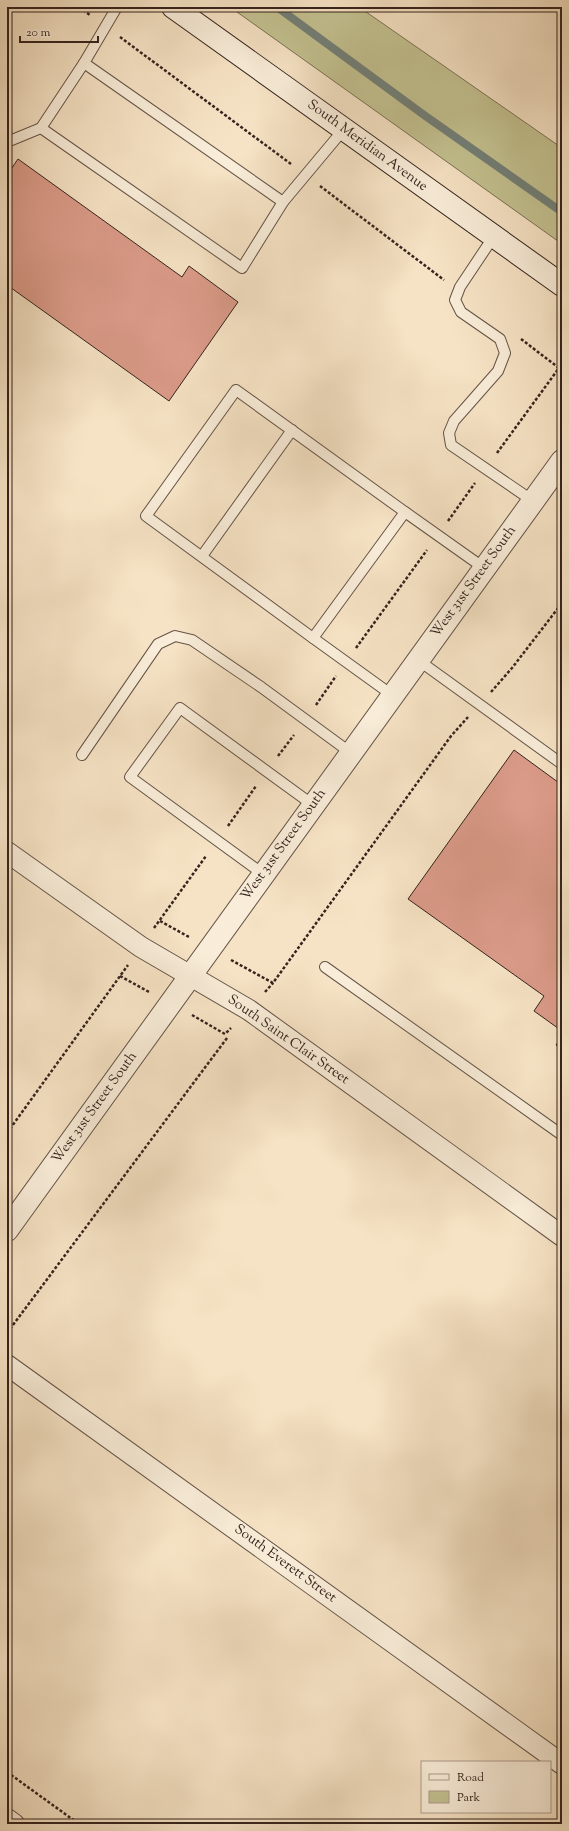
<svg xmlns="http://www.w3.org/2000/svg" width="569" height="1831" font-family="'Sorts Mill Goudy',serif">
  <style>
    .green { fill: #c3c190; stroke: #7c7256 }
    .lines { fill: none; stroke-linecap: round; stroke-linejoin: round }
    .stream { stroke: #738078; stroke-width: 8 }
    .building { fill: #db9b89; stroke: #35231d }
    .service-casing { stroke: #655347; stroke-width: 12 }
    .minor-casing { stroke: #655347; stroke-width: 22 }
    .tertiary-casing { stroke: #655347; stroke-width: 24 }
    .secondary-casing { stroke: #35231d; stroke-width: 24 }
    .path { stroke: #35231d; stroke-width: 2.5; stroke-dasharray: 3 2; stroke-linecap: butt }
    .service { stroke: #f9edd9; stroke-width: 10 }
    .minor { stroke: #f9edd9; stroke-width: 20 }
    .tertiary { stroke: #f9edd9; stroke-width: 22 }
    .secondary { stroke: #f9edd9; stroke-width: 22 }
    .labels { text-anchor: middle; dominant-baseline: central; stroke-width: 3.5; stroke-linejoin: round; paint-order: stroke }
    .street-label { font-size: 14px; fill: #35231d; stroke: #f9edd9 }
  </style>
  <rect width="100%" height="100%" fill="#f6e3c5"/>
  <filter id="stains"><feTurbulence type="fractalNoise" baseFrequency=".005" numOctaves="4"/><feColorMatrix values="0 0 0 0 .2 0 0 0 0 .09 0 0 0 0 .02 0 0 0 .5 -.17"/></filter>
  <radialGradient id="worn" r=".72"><stop offset=".6" stop-color="#630" stop-opacity="0"/><stop offset="1" stop-color="#630" stop-opacity=".3"/></radialGradient>
  <path class="green" d="M230 7H359L562 148V244Z"/>
  <g class="lines">
    <path class="stream" d="M277 7 424 115 562 212"/>
  </g>
  <g class="building">
    <path d="M18 159 182 277 189 266 238 302 169 401 7 285V175Z"/>
    <path d="M514 750 562 785V1031L534 1011 544 996 408 899Z"/>
    <path d="M562 1037V1050L556 1045Z"/>
  </g>
  <g class="lines">
    <g class="service-casing">
      <g id="service">
        <path d="M117 7 84 63 283 202 344 129"/>
        <path d="M41 128 242 268 283 202"/>
        <path d="M7 142 41 128 84 63"/>
        <path d="M494 236 460 287 455 300 461 312 500 339 505 353 498 371 454 421 449 433 451 445 533 501"/>
        <path d="M202 556 292 430"/>
        <path d="M313 638 146 516 236 390 405 512"/>
        <path d="M418 660 562 764"/>
        <path d="M392 695 313 638 405 512 484 568"/>
        <path d="M82 755 158 644 175 636 192 640 261 687 351 753"/>
        <path d="M263 874 130 777 180 708 313 805"/>
        <path d="M325 967 562 1135"/>
      </g>
    </g>
    <g class="minor-casing">
      <g id="minor">
        <path d="M7 852 141 947 249 1010 562 1236"/>
        <path d="M7 1365 562 1764"/>
        <path d="M7 1819 14 1824"/>
      </g>
    </g>
    <g class="tertiary-casing">
      <path id="tertiary" d="M7 1230 562 461"/>
    </g>
    <g class="secondary-casing">
      <path id="secondary" d="M173 7 562 285"/>
    </g>
    <g class="path">
      <path d="M79 7 90 15"/>
      <path d="M120 37 291 164"/>
      <path d="M320 186 444 280"/>
      <path d="M497 453 559 368 521 339"/>
      <path d="M448 521 475 483"/>
      <path d="M356 648 427 550"/>
      <path d="M491 692 512 668 562 603"/>
      <path d="M316 705 336 676"/>
      <path d="M278 756 294 735"/>
      <path d="M228 826 256 786"/>
      <path d="M160 921 189 937"/>
      <path d="M154 928 206 856"/>
      <path d="M231 960 273 983 451 736 468 717"/>
      <path d="M120 976 149 992"/>
      <path d="M265 992 273 983"/>
      <path d="M192 1015 225 1034 231 1028"/>
      <path d="M7 1133 128 965"/>
      <path d="M7 1333 227 1038"/>
      <path d="M7 1772 79 1824"/>
    </g>
    <use href="#service" class="service"/>
    <use href="#minor" class="minor"/>
    <use href="#tertiary" class="tertiary"/>
    <use href="#secondary" class="secondary"/>
  </g>
  <g class="labels">
    <g class="street-label">
      <text transform="translate(367 146) rotate(36)">South Meridian Avenue</text>
      <text transform="translate(474 582) rotate(-54)">West 31st Street South</text>
      <text transform="translate(284 845) rotate(-54)">West 31st Street South</text>
      <text transform="translate(288 1040) rotate(35)">South Saint Clair Street</text>
      <text transform="translate(95 1108) rotate(-54)">West 31st Street South</text>
      <text transform="translate(285 1564) rotate(36)">South Everett Street</text>
    </g>
  </g>
  <rect width="569" height="1831" fill="none" stroke="#f6e3c5" stroke-width="24"/>
  <rect x="8" y="8" width="553" height="1815" fill="none" stroke="#35231d" stroke-width="2"/>
  <rect x="12" y="12" width="545" height="1807" fill="none" stroke="#35231d"/>
  <rect x="421" y="1761" width="130" height="52" fill="#f9edd9" stroke="#ab9c8e"/>
  <rect x="429" y="1774" width="20" height="6" fill="#f9edd9" stroke="#ab9c8e"/>
  <text x="457" y="1781" font-size="12" fill="#35231d">Road</text>
  <rect x="429" y="1791" width="20" height="12" fill="#c3c190" stroke="#ab9c8e"/>
  <text x="457" y="1801" font-size="12" fill="#35231d">Park</text>
  <path d="M20 36v6h78v-6" fill="none" stroke="#35231d" stroke-width="2"/>
  <text x="26" y="36" font-size="12" fill="#35231d" stroke="#f9edd9" stroke-width="3" paint-order="stroke">20 m</text>
  <rect width="100%" height="100%" filter="url(#stains)"/>
  <rect width="100%" height="100%" fill="url(#worn)"/>
</svg>
